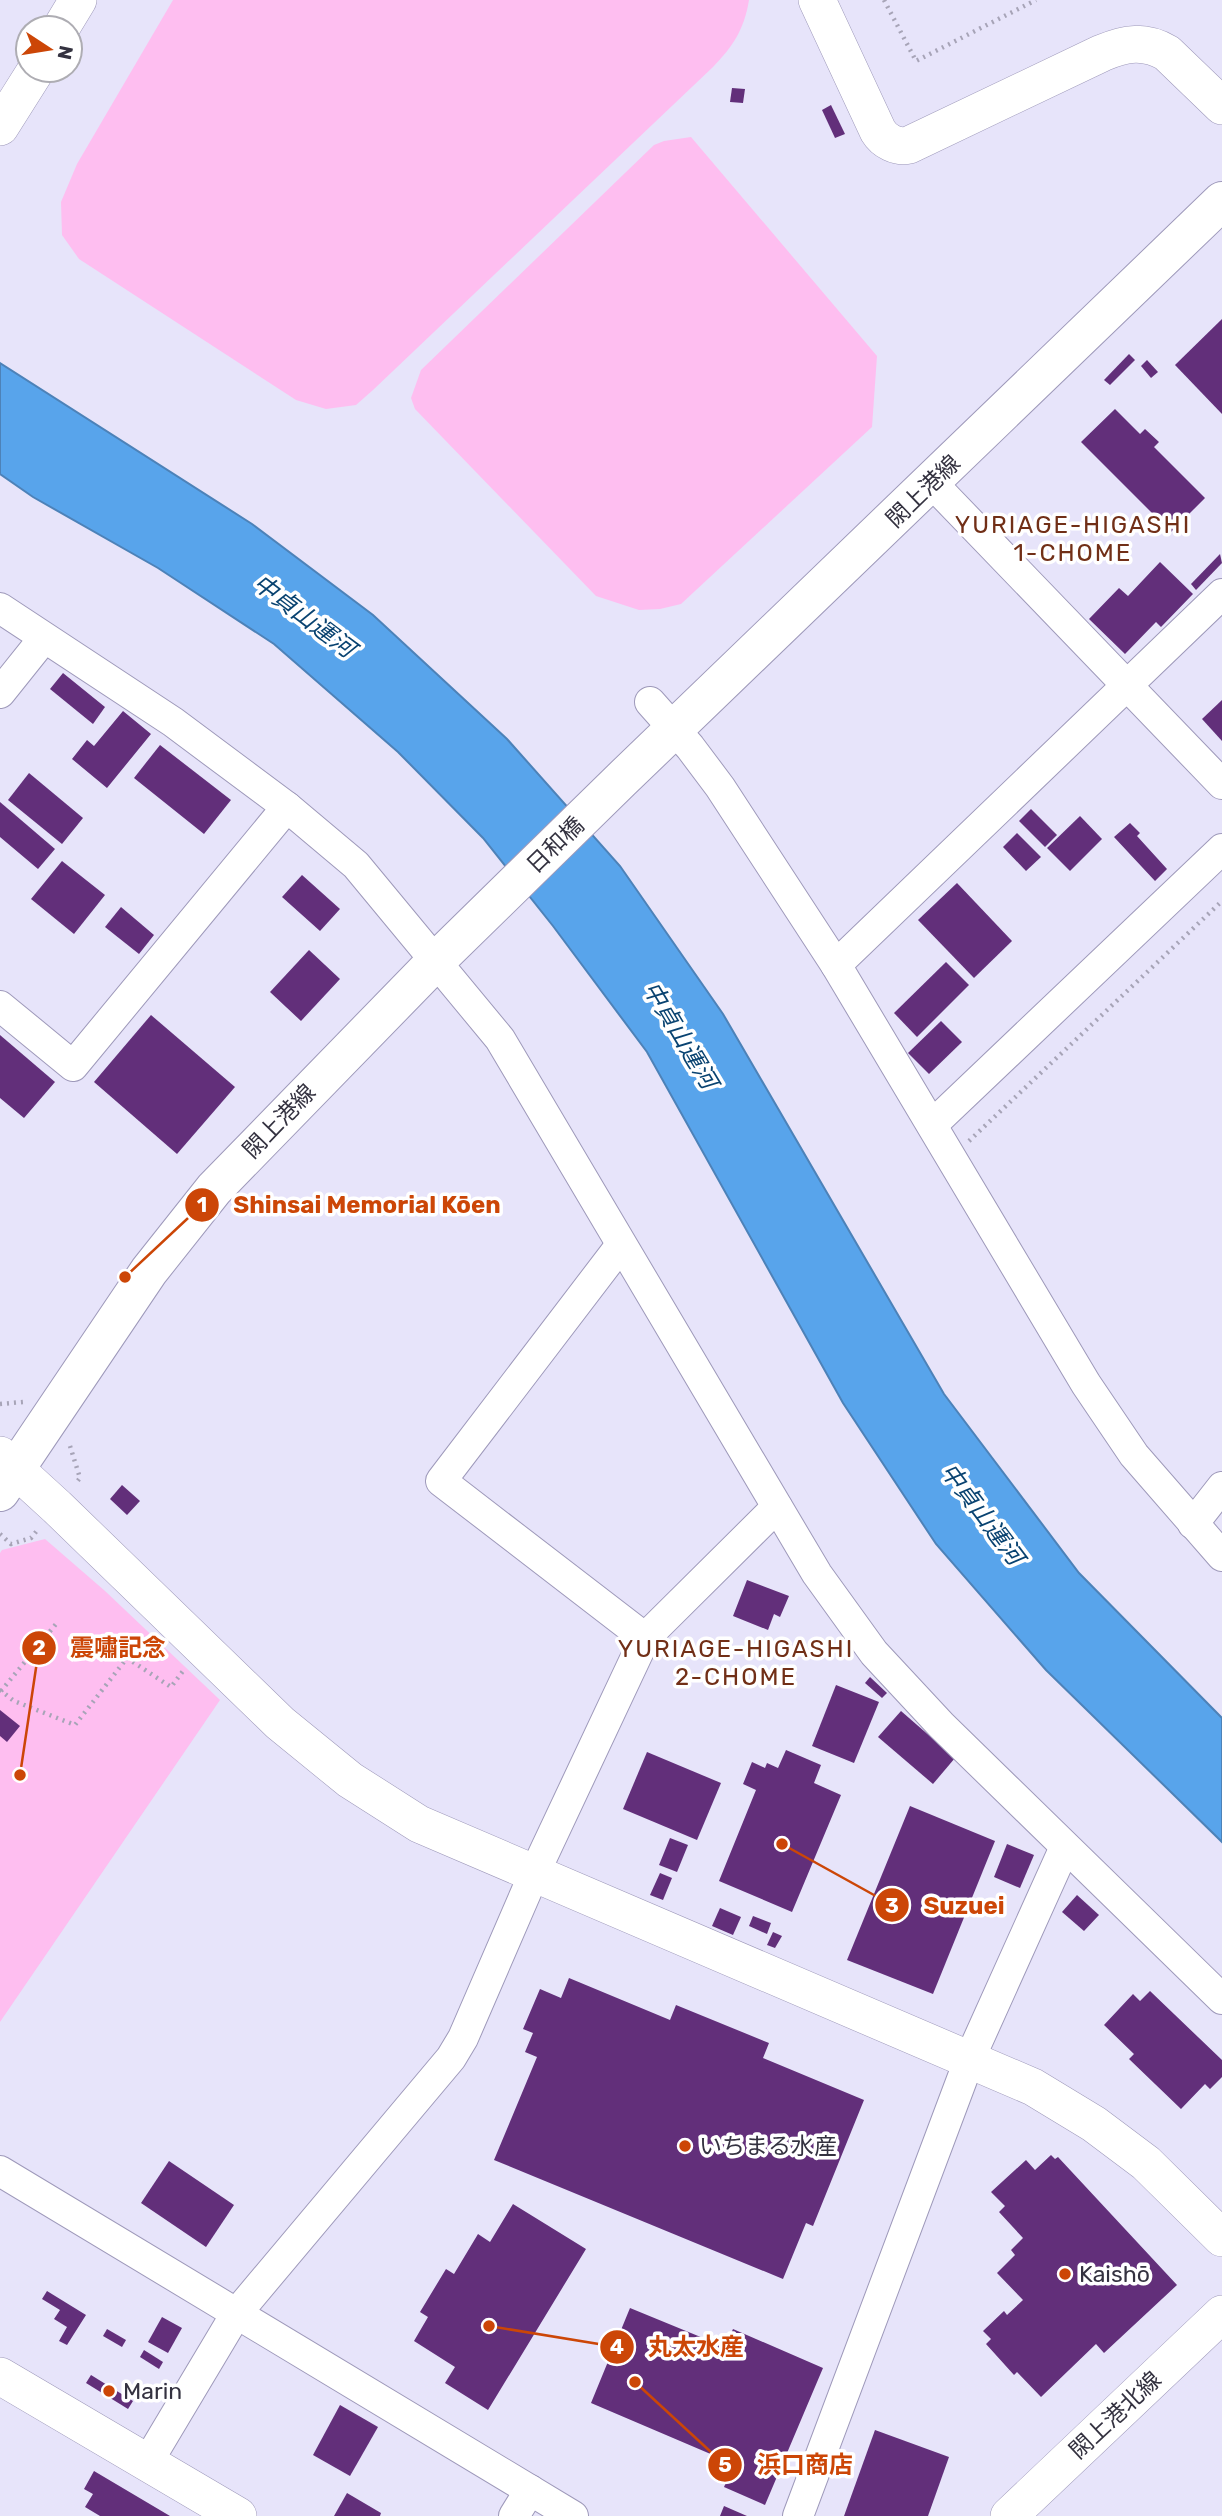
<svg xmlns="http://www.w3.org/2000/svg" width="1222" height="2516" font-family="Rubik,'Noto Sans JP',sans-serif">
  <style>
    .green { fill: #febef0 }
    .water { fill: #58a4eb; stroke: #4d82b8; stroke-width: 2 }
    .building { fill: #622f7a }
    .lines { fill: none; stroke-linecap: round; stroke-linejoin: round }
    .minor-casing { stroke: #9e99ba; stroke-width: 32 }
    .tertiary-casing { stroke: #9e99ba; stroke-width: 38 }
    .secondary-casing { stroke: #9e99ba; stroke-width: 40 }
    .path { stroke: #a7a4b7; stroke-width: 4.5; stroke-dasharray: 2 5; stroke-linecap: butt }
    .minor { stroke: #fff; stroke-width: 30 }
    .tertiary { stroke: #fff; stroke-width: 37 }
    .secondary { stroke: #fff; stroke-width: 38 }
    .poi-dot { fill: #cc4607; stroke: #fff; stroke-width: 2.5 }
    .labels { text-anchor: middle; dominant-baseline: central; stroke-width: 7; stroke-linejoin: round; paint-order: stroke }
    .street-label { font-size: 23px; fill: #343240; stroke: #fff }
    .poi-label { font-size: 23px; fill: #343240; stroke: #fff; text-anchor: start }
    .neighbourhood-label { font-size: 24px; letter-spacing: 2px; fill: #712f17; stroke: #fff }
    .water-label { font-size: 24px; font-style: italic; fill: #094371; stroke: #fff }
    .leader { fill: none; stroke: #cc4607; stroke-width: 2.5 }
    .callout-dot { fill: #cc4607; stroke: #fff; stroke-width: 2.5 }
    .mark-label { font-size: 21px; text-anchor: middle; font-weight: bold; fill: #fff }
    .callout-label { font-size: 24px; text-anchor: middle; font-weight: bold; fill: #cc4607; stroke: #fff; stroke-width: 7; stroke-linejoin: round; paint-order: stroke }
  </style>
  <rect width="100%" height="100%" fill="#e7e4fa"/>
  <g class="green">
    <path d="M173 0H749C744 30 733 46 713 67L373 390 356 405 326 409 296 400 79 259 62 235 61 202 77 164Z"/>
    <path d="M691 137 877 356 872 427 681 604 660 609 639 610 596 596 415 409 411 398 421 370 654 145 664 141Z"/>
    <path d="M45 1539 105 1591 220 1700 0 2022V1553L2 1550Z"/>
  </g>
  <path class="water" d="M0 363 252 524 373 615 507 739 620 866 723 1014 944 1394 1079 1573 1222 1718V1842L1046 1670 936 1544 843 1403 647 1052 553 926 483 838 398 752 274 644 158 568 33 497 0 474Z"/>
  <g class="building">
    <path d="M732 88 745 89 743 103 730 102Z"/>
    <path d="M831 105 845 134 835 138 822 110Z"/>
    <path d="M1222 319V414L1175 365Z"/>
    <path d="M1129 354 1135 360 1110 385 1104 380Z"/>
    <path d="M1147 360 1158 372 1151 378 1141 366Z"/>
    <path d="M1115 409 1140 434 1145 429 1159 442 1154 447 1205 498 1171 532 1081 442Z"/>
    <path d="M1220 554 1222 563 1196 590 1191 584Z"/>
    <path d="M1160 562 1193 594 1161 627 1156 622 1125 654 1089 619 1119 588 1128 596Z"/>
    <path d="M63 673 105 707 93 724 50 689Z"/>
    <path d="M1222 700V741L1202 719Z"/>
    <path d="M123 711 151 734 107 788 72 759 87 740 94 746Z"/>
    <path d="M160 745 231 800 204 834 134 778Z"/>
    <path d="M29 773 83 818 62 844 8 800Z"/>
    <path d="M0 802 55 849 38 869 0 837Z"/>
    <path d="M1031 809 1057 835 1045 847 1019 821Z"/>
    <path d="M1080 816 1102 839 1070 871 1047 848Z"/>
    <path d="M1130 823 1140 833 1137 836 1167 869 1155 881 1114 837Z"/>
    <path d="M1017 833 1041 857 1026 871 1003 847Z"/>
    <path d="M62 861 105 895 74 934 31 899Z"/>
    <path d="M302 875 340 909 320 931 282 897Z"/>
    <path d="M957 883 1012 941 974 978 918 920Z"/>
    <path d="M121 907 154 935 139 954 105 927Z"/>
    <path d="M309 950 340 979 301 1021 270 992Z"/>
    <path d="M946 962 969 985 917 1037 894 1013Z"/>
    <path d="M151 1015 235 1087 177 1154 94 1082Z"/>
    <path d="M941 1021 962 1042 929 1074 908 1053Z"/>
    <path d="M0 1035 55 1082 24 1118 0 1098Z"/>
    <path d="M122 1485 140 1501 127 1515 110 1499Z"/>
    <path d="M747 1580 789 1596 780 1617 774 1614 768 1630 733 1616Z"/>
    <path d="M870 1677 887 1693 882 1698 865 1683Z"/>
    <path d="M836 1685 879 1702 854 1763 812 1746Z"/>
    <path d="M0 1710 20 1726 7 1742 0 1736Z"/>
    <path d="M901 1711 955 1758 933 1784 878 1737Z"/>
    <path d="M786 1750 821 1765 814 1783 841 1795 792 1912 719 1881 756 1790 743 1784 752 1762 765 1768 767 1763 778 1768Z"/>
    <path d="M647 1752 721 1783 697 1840 623 1809Z"/>
    <path d="M910 1806 995 1841 933 1994 847 1960Z"/>
    <path d="M670 1838 688 1845 677 1872 659 1865Z"/>
    <path d="M1007 1844 1034 1855 1020 1888 994 1877Z"/>
    <path d="M660 1873 672 1878 663 1900 650 1895Z"/>
    <path d="M1077 1895 1099 1915 1084 1931 1062 1912Z"/>
    <path d="M720 1908 741 1917 733 1935 712 1926Z"/>
    <path d="M753 1916 771 1923 767 1934 749 1926Z"/>
    <path d="M773 1932 782 1936 775 1948 767 1945Z"/>
    <path d="M569 1978 670 2020 676 2005 769 2043 763 2058 864 2100 813 2226 806 2223 783 2279 494 2160 537 2057 525 2052 533 2033 523 2029 540 1989 561 1998Z"/>
    <path d="M1150 1991 1222 2060V2077L1210 2089 1205 2084 1181 2109 1129 2059 1134 2054 1104 2025 1133 1994 1140 2001Z"/>
    <path d="M1051 2155 1055 2159 1058 2157 1177 2285 1104 2353 1096 2344 1041 2397 1017 2372 1014 2375 986 2344 991 2339 983 2331 1004 2311 1007 2315 1023 2300 997 2273 1015 2255 1011 2250 1023 2238 999 2212 1005 2206 991 2192 1026 2160 1035 2170Z"/>
    <path d="M169 2161 234 2205 206 2247 141 2203Z"/>
    <path d="M513 2204 586 2249 488 2410 445 2383 455 2367 414 2341 428 2317 420 2312 446 2269 454 2274 478 2234 490 2242Z"/>
    <path d="M47 2291 86 2315 67 2345 59 2341 67 2327 54 2319 60 2310 42 2299Z"/>
    <path d="M630 2308 725 2347 733 2329 823 2368 765 2505 724 2487 734 2464 591 2403Z"/>
    <path d="M162 2317 182 2328 168 2353 148 2342Z"/>
    <path d="M107 2329 126 2340 122 2347 103 2336Z"/>
    <path d="M144 2350 163 2362 159 2369 140 2357Z"/>
    <path d="M91 2375 133 2401 128 2409 86 2383Z"/>
    <path d="M340 2405 378 2427 350 2476 313 2455Z"/>
    <path d="M875 2430 949 2457 928 2516H844Z"/>
    <path d="M94 2471 170 2516H100L85 2507 93 2494 84 2489Z"/>
    <path d="M347 2493 381 2513 380 2516H334Z"/>
    <path d="M724 2506 747 2516H720Z"/>
  </g>
  <g class="lines">
    <g class="minor-casing">
      <g id="minor">
        <path d="M932 483 1222 784"/>
        <path d="M0 608 173 722 287 807 356 865 500 1039 817 1574 874 1653 941 1725 1222 1999"/>
        <path d="M0 693 44 638"/>
        <path d="M650 702 690 747 720 787 836 965 1086 1384 1134 1455 1222 1556"/>
        <path d="M836 965 1222 594"/>
        <path d="M0 1006 73 1066 287 807"/>
        <path d="M932 1125 1222 849"/>
        <path d="M621 1245 441 1481 645 1638"/>
        <path d="M1193 1524 1222 1487"/>
        <path d="M0 2171 573 2516"/>
        <path d="M147 2463 236 2314 451 2058 463 2038 534 1874 645 1638 777 1507"/>
        <path d="M514 2516 530 2490"/>
        <path d="M798 2516 970 2058 1065 1847"/>
      </g>
    </g>
    <g class="tertiary-casing">
      <g id="tertiary">
        <path d="M817 0 878 131C884 141 897 148 909 145L1102 53C1126 43 1144 40 1167 53L1222 106"/>
        <path d="M61 28 78 0"/>
        <path d="M0 127 36 70"/>
        <path d="M0 1455 57 1507 280 1723 350 1780 419 1824 1033 2087 1094 2124 1146 2163 1222 2238"/>
        <path d="M0 2376 238 2516"/>
        <path d="M1009 2516 1222 2314"/>
      </g>
    </g>
    <g class="secondary-casing">
      <path id="secondary" d="M0 1492 149 1271 214 1189 436 961 621 780 1222 201"/>
    </g>
    <g class="path">
      <path d="M884 0 916 61 1036 0"/>
      <path d="M969 1141 1222 901"/>
      <path d="M0 1404 23 1402"/>
      <path d="M70 1446 80 1478 76 1483"/>
      <path d="M0 1534 11 1544 31 1538 39 1528"/>
      <path d="M0 1690 14 1701 75 1725 127 1658 171 1687 183 1671"/>
      <path d="M1 1691 56 1624"/>
    </g>
    <use href="#minor" class="minor"/>
    <use href="#tertiary" class="tertiary"/>
    <use href="#secondary" class="secondary"/>
  </g>
  <g class="poi-dot">
    <circle cx="685" cy="2146" r="7"/>
    <circle cx="1065" cy="2274" r="7"/>
    <circle cx="109" cy="2391" r="7"/>
  </g>
  <g class="labels">
    <g class="street-label">
      <text transform="translate(923 491) rotate(-44)">閖上港線</text>
      <text transform="translate(555 845) rotate(-44)">日和橋</text>
      <text transform="translate(279 1121) rotate(-46)">閖上港線</text>
      <text transform="translate(1115 2415) rotate(-43)">閖上港北線</text>
    </g>
    <g class="poi-label">
      <text x="699" y="2146">いちまる水産</text>
      <text x="1079" y="2274">Kaishō</text>
      <text x="123" y="2391">Marin</text>
    </g>
    <g class="neighbourhood-label">
      <text x="1073" y="525">YURIAGE-HIGASHI<tspan x="1073" dy="28">1-CHOME</tspan></text>
      <text x="736" y="1649">YURIAGE-HIGASHI<tspan x="736" dy="28">2-CHOME</tspan></text>
    </g>
    <g class="water-label">
      <text transform="translate(304 616) rotate(37)">中貞山運河</text>
      <text transform="translate(680 1035) rotate(59)">中貞山運河</text>
      <text transform="translate(982 1514) rotate(53)">中貞山運河</text>
    </g>
  </g>
  <path class="leader" d="M125 1277L202 1205M20 1775L39 1648M782 1844L892 1905M489 2326L617 2347M635 2382L725 2465"/>
  <g class="callout-dot">
    <circle cx="125" cy="1277" r="7"/>
    <circle cx="20" cy="1775" r="7"/>
    <circle cx="782" cy="1844" r="7"/>
    <circle cx="489" cy="2326" r="7"/>
    <circle cx="635" cy="2382" r="7"/>
    <circle cx="202" cy="1205" r="18"/>
    <circle cx="39" cy="1648" r="18"/>
    <circle cx="892" cy="1905" r="18"/>
    <circle cx="617" cy="2347" r="18"/>
    <circle cx="725" cy="2465" r="18"/>
  </g>
  <g class="mark-label">
    <text x="202" y="1212">1</text>
    <text x="39" y="1655">2</text>
    <text x="892" y="1913">3</text>
    <text x="617" y="2354">4</text>
    <text x="725" y="2472">5</text>
  </g>
  <g class="callout-label">
    <text x="367" y="1213">Shinsai Memorial Kōen</text>
    <text x="118" y="1656">震嘯記念</text>
    <text x="964" y="1914">Suzuei</text>
    <text x="696" y="2355">丸太水産</text>
    <text x="805" y="2473">浜口商店</text>
  </g>
  <g transform="translate(49 49) rotate(102)"><circle r="33" fill="#ffffff" stroke="#aeadb3" stroke-width="2"/>
  <path d="M0-5L12 26L0 18L-12 26Z" fill="#cc4607"/>
  <text y="-10" font-size="19" font-weight="bold" text-anchor="middle" fill="#343240">N</text>
  </g>
</svg>
